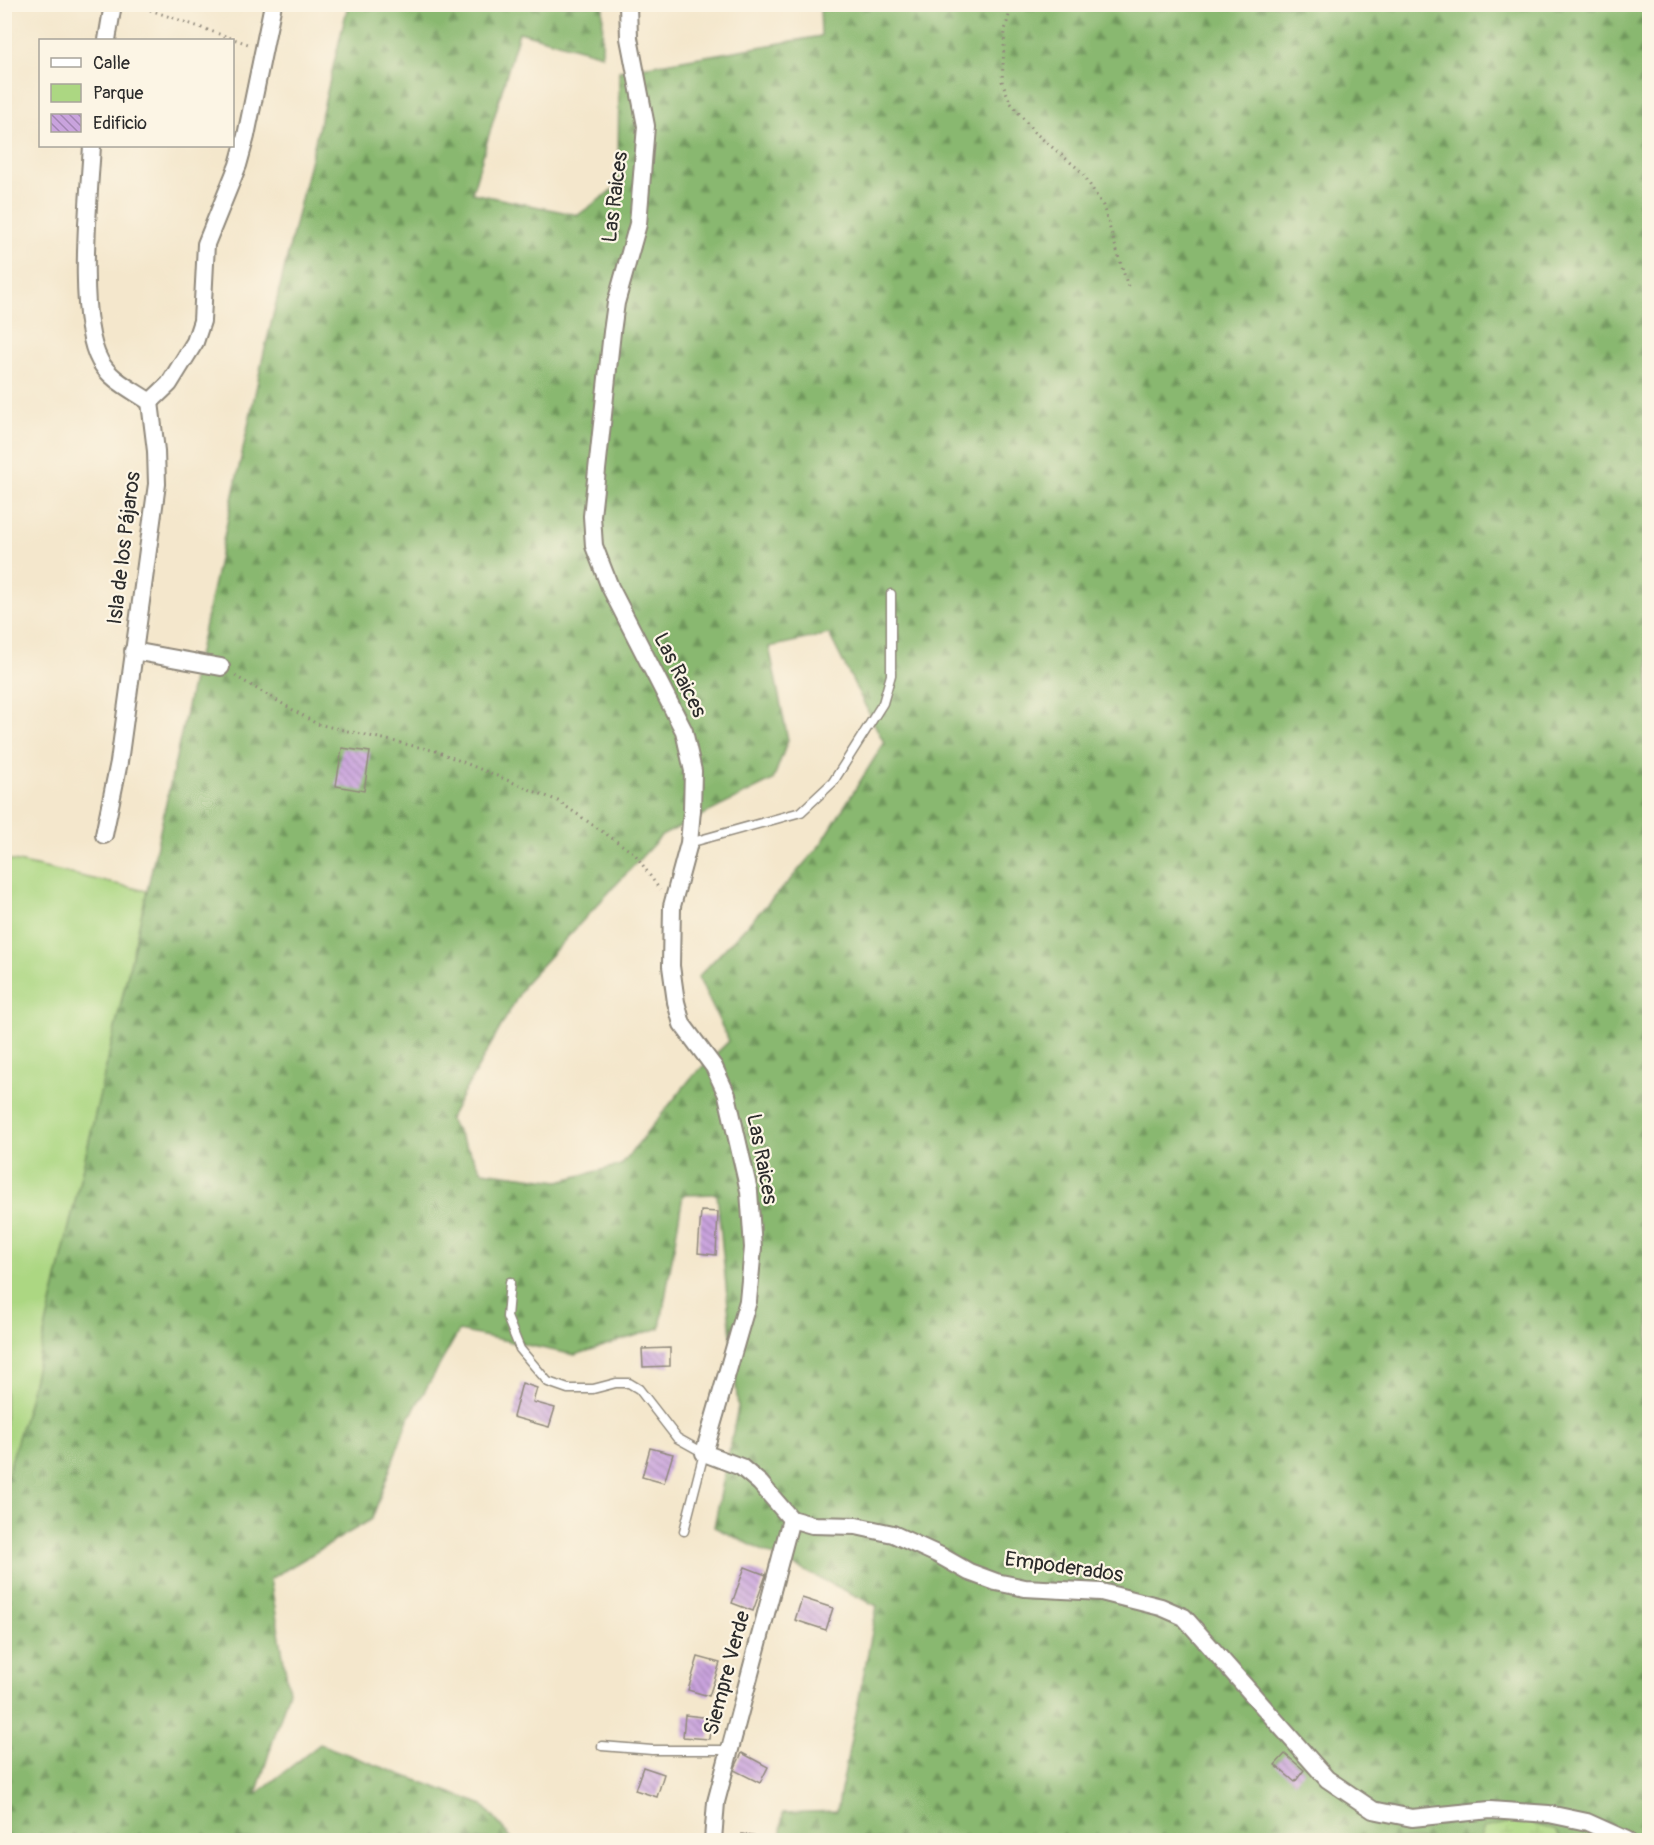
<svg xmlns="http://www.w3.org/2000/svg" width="1654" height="1845" font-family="Pangolin,sans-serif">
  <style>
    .green { fill: #acd782; stroke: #6c8156; stroke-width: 1.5 }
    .forest { fill: url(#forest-firs); stroke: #5a724e; stroke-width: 1.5; fill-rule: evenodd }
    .wetland { fill: url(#wetland-marsh); stroke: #6c8156; stroke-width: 1.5 }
    .building { fill: url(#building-back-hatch) }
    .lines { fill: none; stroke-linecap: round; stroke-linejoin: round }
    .service-casing { stroke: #90897c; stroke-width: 11 }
    .minor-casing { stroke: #90897c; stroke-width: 20 }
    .path { stroke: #90897c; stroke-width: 3; stroke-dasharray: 1.5 4.5; stroke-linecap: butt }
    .service { stroke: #fff; stroke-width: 8 }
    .minor { stroke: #fff; stroke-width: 16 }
    .labels { text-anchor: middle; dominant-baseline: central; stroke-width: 4.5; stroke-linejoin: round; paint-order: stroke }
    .street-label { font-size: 21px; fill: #2b2b2b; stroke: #fcf5e5 }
  </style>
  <defs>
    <pattern id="forest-firs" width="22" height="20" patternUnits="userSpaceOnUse" patternTransform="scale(1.5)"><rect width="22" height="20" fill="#89b870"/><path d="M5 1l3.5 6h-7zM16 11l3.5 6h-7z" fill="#70965c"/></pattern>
    <pattern id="wetland-marsh" width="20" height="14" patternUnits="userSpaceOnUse" patternTransform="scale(1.5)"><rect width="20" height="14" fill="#acd782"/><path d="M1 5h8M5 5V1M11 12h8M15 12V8" fill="none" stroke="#94b970"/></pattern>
    <pattern id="building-back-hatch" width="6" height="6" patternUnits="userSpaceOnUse" patternTransform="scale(1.5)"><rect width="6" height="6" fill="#c9a3dd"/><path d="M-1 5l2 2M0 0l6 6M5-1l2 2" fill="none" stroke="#a385b3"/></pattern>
  </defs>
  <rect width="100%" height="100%" fill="#fcf5e5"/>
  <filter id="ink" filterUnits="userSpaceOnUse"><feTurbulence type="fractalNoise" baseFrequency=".0167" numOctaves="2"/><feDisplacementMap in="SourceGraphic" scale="12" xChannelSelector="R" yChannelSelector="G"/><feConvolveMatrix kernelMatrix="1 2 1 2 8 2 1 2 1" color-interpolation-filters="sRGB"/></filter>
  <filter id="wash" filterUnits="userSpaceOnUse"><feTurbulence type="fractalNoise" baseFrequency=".008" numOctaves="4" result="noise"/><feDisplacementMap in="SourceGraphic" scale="24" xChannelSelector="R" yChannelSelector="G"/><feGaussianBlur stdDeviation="1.35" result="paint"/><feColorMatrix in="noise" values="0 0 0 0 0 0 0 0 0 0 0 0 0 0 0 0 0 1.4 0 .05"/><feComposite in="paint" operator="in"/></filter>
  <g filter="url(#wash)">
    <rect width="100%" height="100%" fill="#f4e7cc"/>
    <path class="green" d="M5 859 147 891 28 1404 5 1486Z"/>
    <path class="forest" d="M348 5H603L602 55 519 32 472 193 578 215 618 186 619 71 821 36 820 5H1649V1840H780L783 1813 837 1811 877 1606 714 1527 738 1407 717 1194 683 1195 660 1328 575 1355 459 1331 407 1422 372 1519 270 1579 289 1691 256 1794 320 1744 483 1805 513 1840H5L4 1486 28 1404 147 891 263 357ZM829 634 884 743 821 844 790 880 698 977 729 1041 691 1078 621 1165 559 1181 482 1171 449 1119 526 982 661 836 773 780 788 740 769 647Z"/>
    <path class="wetland" d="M1518 1820 1554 1830 1564 1840H1479L1484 1828Z"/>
    <g id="blocks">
      <g class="building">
        <path d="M342 748 370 752 364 791 336 786Z"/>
        <path d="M701 1211 718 1212 716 1255 698 1253Z"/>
        <path d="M670 1348V1366L643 1367 642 1349Z"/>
        <path d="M522 1383 537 1388 533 1402 555 1408 549 1427 513 1417Z"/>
        <path d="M650 1448 673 1454 664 1483 642 1477Z"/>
        <path d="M745 1567 766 1575 753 1611 732 1603Z"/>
        <path d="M802 1598 833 1608 826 1630 795 1620Z"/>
        <path d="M698 1657 720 1663 709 1696 688 1690Z"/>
        <path d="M685 1715 711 1718 709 1739 683 1737Z"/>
        <path d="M742 1753 768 1767 760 1783 734 1770Z"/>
        <path d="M1285 1754 1304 1770 1295 1782 1275 1765Z"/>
        <path d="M643 1767 664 1774 657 1797 635 1790Z"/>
        <path d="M742 1834 762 1838V1840H741Z"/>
      </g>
    </g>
  </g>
  <g filter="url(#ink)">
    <use href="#blocks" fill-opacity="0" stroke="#90897c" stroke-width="1.5"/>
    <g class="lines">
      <g class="service-casing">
        <g id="service">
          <path d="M689 843 801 812 833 782 883 703 891 675V594"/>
          <path d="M510 1282 507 1317 520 1349 548 1382 568 1389H593L616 1383H629L639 1389 677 1438 704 1453 684 1531"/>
          <path d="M602 1746 652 1750H729"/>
        </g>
      </g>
      <g class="minor-casing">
        <g id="minor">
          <path d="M628 4 629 38 646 126 638 224 616 303 612 332 592 516 594 546 610 587 684 731 693 771 692 810 689 843 672 906 671 966 676 1002 682 1024 714 1067 727 1095 749 1191 753 1248 748 1301 704 1453 741 1467 760 1483 791 1519 812 1525 856 1526 893 1534 939 1555 969 1572 996 1582 1025 1588 1101 1592 1161 1607 1184 1617 1327 1779 1373 1810 1412 1818 1490 1810 1549 1814 1587 1822 1627 1840"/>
          <path d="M107 40 113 4"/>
          <path d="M92 146C89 197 76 318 100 361 110 380 133 390 150 402L156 451 157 484 119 762 104 835"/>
          <path d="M150 402 169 384 195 342 202 321 206 244 238 165 246 136 273 4"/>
          <path d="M133 651 221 667"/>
          <path d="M713 1840 716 1802 791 1519"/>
        </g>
      </g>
      <g class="path">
        <path d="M133 4 248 44"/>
        <path d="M1012 4 1005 30 1002 81 1010 102 1034 132 1082 172 1103 206 1129 290"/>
        <path d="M235 676 317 724 436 751 558 801 635 854 660 890"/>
      </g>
      <use href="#service" class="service"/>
      <use href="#minor" class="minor"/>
    </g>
  </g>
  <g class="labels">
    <g class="street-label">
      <text transform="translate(615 197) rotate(-83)">Las Raices</text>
      <text transform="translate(124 548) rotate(-83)">Isla de los Pájaros</text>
      <text transform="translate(680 675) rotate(63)">Las Raices</text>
      <text transform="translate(762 1159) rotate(79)">Las Raices</text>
      <text transform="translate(1064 1567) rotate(8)">Empoderados</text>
      <text transform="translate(727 1673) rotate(-75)">Siempre Verde</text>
    </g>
  </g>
  <rect width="1654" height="1845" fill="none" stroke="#fcf5e5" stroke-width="24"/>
  <rect x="39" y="39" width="195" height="108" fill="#fcf5e5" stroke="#a8a49b" stroke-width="1.5"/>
  <rect x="51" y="58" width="30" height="9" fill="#ffffff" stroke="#a8a49b" stroke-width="1.5"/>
  <text x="93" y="69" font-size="18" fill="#2b2b2b">Calle</text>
  <rect x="51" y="84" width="30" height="18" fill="#acd782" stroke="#a8a49b" stroke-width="1.5"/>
  <text x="93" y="99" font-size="18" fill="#2b2b2b">Parque</text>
  <rect x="51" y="114" width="30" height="18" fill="url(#building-back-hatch)" stroke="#a8a49b" stroke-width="1.5"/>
  <text x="93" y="129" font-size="18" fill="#2b2b2b">Edificio</text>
</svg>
